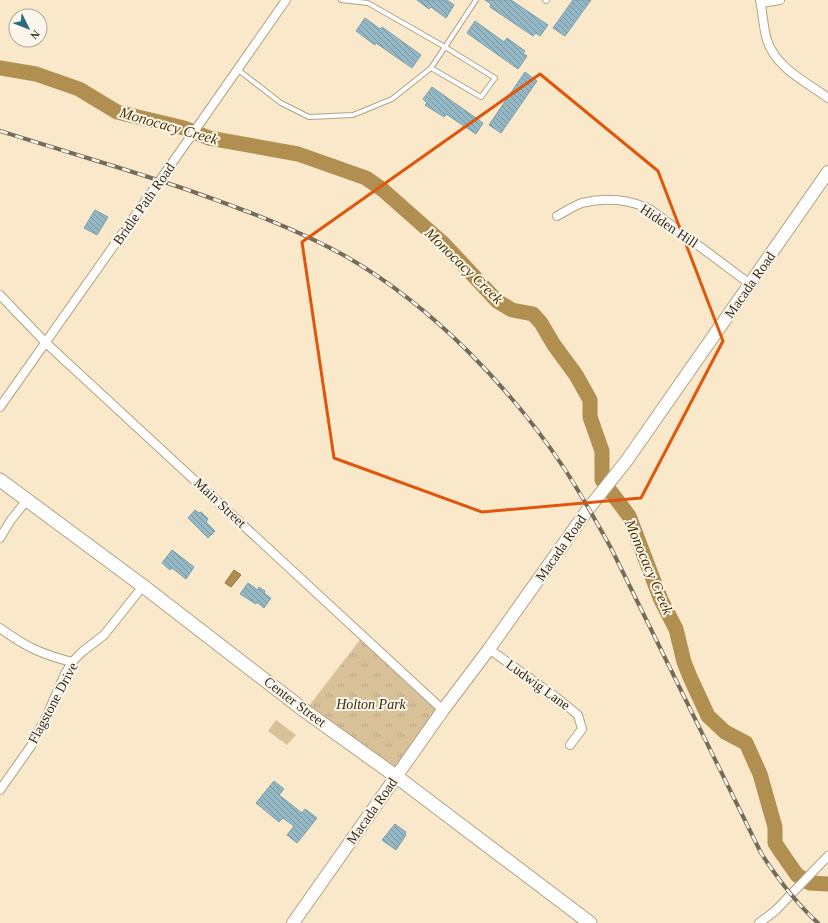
<svg xmlns="http://www.w3.org/2000/svg" width="828" height="923" font-family="'Times New Roman',serif">
  <style>
    .park { fill: url(#park-tufts) }
    .pitch { fill: #d8c199 }
    .water { fill: #b08f51; stroke: #8b7243 }
    .lines { fill: none; stroke-linecap: round; stroke-linejoin: round }
    .river { stroke: #b08f51; stroke-width: 15 }
    .building { fill: url(#building-back-hatch); stroke: #7c9fad }
    .lane-casing { stroke: #b2a285; stroke-width: 6 }
    .street-casing { stroke: #b2a285; stroke-width: 10 }
    .secondary-casing { stroke: #b2a285; stroke-width: 14 }
    .primary-casing { stroke: #b2a285; stroke-width: 15 }
    .lane { stroke: #fff; stroke-width: 4 }
    .street { stroke: #fff; stroke-width: 8 }
    .secondary { stroke: #fff; stroke-width: 12 }
    .primary { stroke: #fff; stroke-width: 13 }
    .rail-casing { stroke: #756b59; stroke-width: 4 }
    .rail { stroke: #fdf6ea; stroke-width: 2.5; stroke-dasharray: 8; stroke-linecap: butt }
    .marked { fill: none; stroke: #df570d; stroke-width: 3; stroke-linejoin: round }
    .labels { text-anchor: middle; dominant-baseline: central; stroke-width: 4; stroke-linejoin: round; paint-order: stroke }
    .street-label { font-size: 14px; fill: #342e22; stroke: #fdf6ea }
    .park-label { font-size: 14px; font-style: italic; fill: #3c2d11; stroke: #fdf6ea }
    .water-label { font-size: 15px; font-style: italic; fill: #4d3601; stroke: #fdf6ea }
  </style>
  <defs>
    <pattern id="park-tufts" width="24" height="20" patternUnits="userSpaceOnUse"><rect width="24" height="20" fill="#d8c199"/><path d="M3 7l-1-3M5 7V3M7 7l1-3M15 17l-1-3M17 17v-4M19 17l1-3" fill="none" stroke="#baa684"/></pattern>
    <pattern id="building-back-hatch" width="6" height="6" patternUnits="userSpaceOnUse"><rect width="6" height="6" fill="#95b8c7"/><path d="M-1 5l2 2M0 0l6 6M5-1l2 2" fill="none" stroke="#7a96a1"/></pattern>
  </defs>
  <rect width="100%" height="100%" fill="#f9e8ca"/>
  <path class="park" d="M363 636 443 710 397 777 305 711Z"/>
  <path class="pitch" d="M276 720 296 735 287 745 268 731Z"/>
  <path class="water" d="M234 570 241 575 231 587 225 583Z"/>
  <g class="lines">
    <path class="river" d="M0 68 36 74 79 89 117 112 184 128 209 138 298 154 366 178 383 190 444 244 497 301 512 310 533 314 541 323 554 345 576 375 590 400V417L602 451V480L629 516 661 600 676 629 684 662 690 677 708 716 725 732 746 743 760 774 775 827V843L783 855 797 875 810 883 828 884"/>
  </g>
  <g class="building">
    <path d="M417 0H447L454 5 446 18 431 7 429 9Z"/>
    <path d="M485 0H511L548 25 540 36 536 33 533 36 490 7 491 4Z"/>
    <path d="M573 0H591L565 36 553 28Z"/>
    <path d="M365 18 380 29 382 27 421 55 412 68 376 43 375 45 356 31Z"/>
    <path d="M475 21 504 42 507 38 525 51 523 53 527 56 518 69 467 33Z"/>
    <path d="M525 72 537 81 501 133 489 125Z"/>
    <path d="M432 87 483 123 476 134 446 114 444 117 425 105 427 103 423 99Z"/>
    <path d="M95 210 108 217 97 235 84 228Z"/>
    <path d="M195 510 199 513 201 512 208 519 206 522 215 531 208 538 188 518Z"/>
    <path d="M172 550 194 567 186 579 172 568 170 570 162 563Z"/>
    <path d="M248 583 258 590 259 587 265 591 264 593 271 598 264 608 257 602 256 604 240 594Z"/>
    <path d="M274 781 284 789 279 795 302 813 305 809 317 818 297 843 287 835 294 826 283 818 279 822 256 803Z"/>
    <path d="M395 824 406 832 405 834 406 835 396 850 382 840Z"/>
  </g>
  <g class="lines">
    <g class="lane-casing">
      <g id="lane">
        <path d="M341 0 368 3 445 47 431 68"/>
        <path d="M545 0 546 1 547 0"/>
        <path d="M237 69 281 103 309 117 353 115 392 99 431 68 481 97 495 78 445 47 476 0"/>
      </g>
    </g>
    <g class="street-casing">
      <g id="street">
        <path d="M760 0C763 13 763 27 767 40 776 68 805 81 828 98"/>
        <path d="M761 3 780 0"/>
        <path d="M557 216C565 212 573 206 582 203 605 197 630 199 651 210L750 284"/>
        <path d="M0 295 46 343 443 710"/>
        <path d="M0 407 177 156 286 0"/>
        <path d="M0 538 11 520 27 500"/>
        <path d="M0 628C26 647 41 654 72 662"/>
        <path d="M489 649 556 697 578 715 582 729 570 745"/>
        <path d="M0 790 31 746 47 715 65 674 72 662 82 652 104 635 143 586"/>
        <path d="M759 923 775 911 828 856"/>
      </g>
    </g>
    <g class="secondary-casing">
      <path id="secondary" d="M293 923 443 710 489 649 589 508 627 460 828 172"/>
    </g>
    <g class="primary-casing">
      <path id="primary" d="M0 480 143 586 305 711 397 777 590 923"/>
    </g>
    <use href="#lane" class="lane"/>
    <use href="#street" class="street"/>
    <use href="#secondary" class="secondary"/>
    <use href="#primary" class="primary"/>
    <g class="rail-casing">
      <path id="rail" d="M0 131C63 151 126 169 188 190 242 209 297 229 347 257 432 306 510 387 564 468 581 494 596 521 611 548L761 853C778 879 795 902 818 923"/>
    </g>
    <use href="#rail" class="rail"/>
  </g>
  <path class="marked" d="M540 74 658 171 723 341 641 498 482 512 334 458 302 242Z"/>
  <g class="labels">
    <g class="street-label">
      <text transform="translate(144 204) rotate(-55)">Bridle Path Road</text>
      <text transform="translate(669 226) rotate(34)">Hidden Hill</text>
      <text transform="translate(750 285) rotate(-55)">Macada Road</text>
      <text transform="translate(220 503) rotate(43)">Main Street</text>
      <text transform="translate(561 548) rotate(-55)">Macada Road</text>
      <text transform="translate(538 685) rotate(36)">Ludwig Lane</text>
      <text transform="translate(295 702) rotate(37)">Center Street</text>
      <text transform="translate(53 703) rotate(-62)">Flagstone Drive</text>
      <text transform="translate(372 811) rotate(-55)">Macada Road</text>
    </g>
    <g class="park-label">
      <text x="371" y="704">Holton Park</text>
    </g>
    <g class="water-label">
      <text transform="translate(169 126) rotate(16)">Monocacy Creek</text>
      <text transform="translate(464 266) rotate(44)">Monocacy Creek</text>
      <text transform="translate(649 567) rotate(67)">Monocacy Creek</text>
    </g>
  </g>
  <g transform="translate(28 28) rotate(133)"><circle r="19" fill="#fdf6ea" stroke="#ada69a"/>
  <path d="M0-3L7 15L0 10L-7 15Z" fill="#2d6a81"/>
  <text y="-6" font-size="11" font-weight="bold" text-anchor="middle" fill="#342e22">N</text>
  </g>
</svg>
